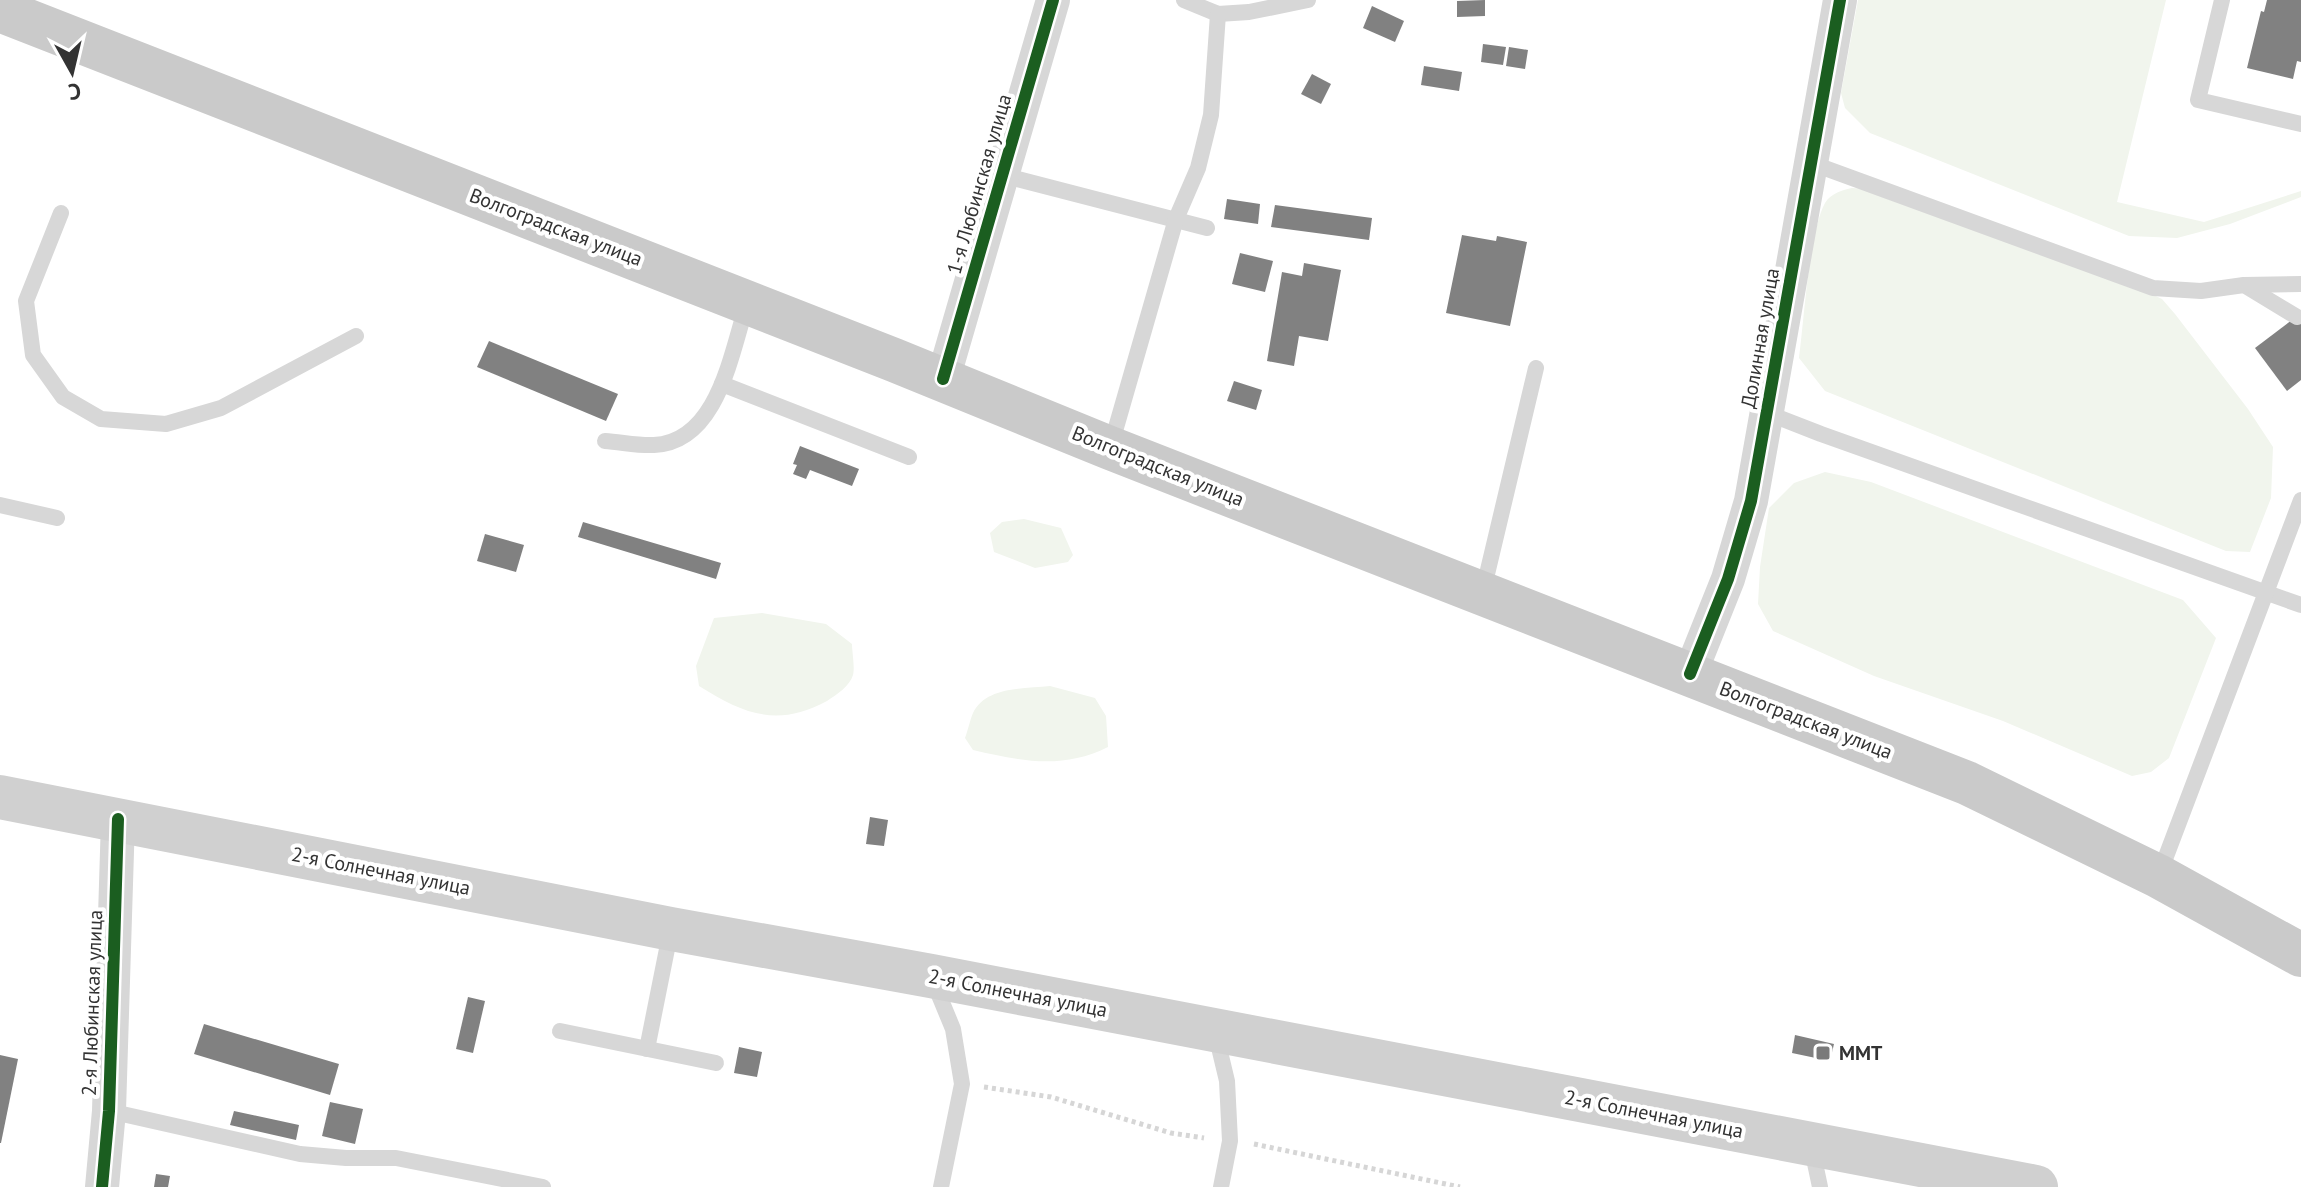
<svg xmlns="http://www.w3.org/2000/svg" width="2301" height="1187" font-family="'PT Sans',sans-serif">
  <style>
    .green { fill: #f1f5ed }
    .building { fill: #818181 }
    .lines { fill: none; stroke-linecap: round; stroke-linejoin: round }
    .path { stroke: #d6d6d6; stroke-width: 5; stroke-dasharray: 4 4; stroke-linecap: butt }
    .lane { stroke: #d7d7d7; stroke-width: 16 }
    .street { stroke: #d7d7d7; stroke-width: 34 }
    .secondary { stroke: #d0d0d0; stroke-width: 44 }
    .primary { stroke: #cacaca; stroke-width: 44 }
    .cycleway-casing { stroke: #fff; stroke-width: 17 }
    .cycleway { stroke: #1b5e20; stroke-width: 12 }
    .poi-dot { fill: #7a7a7a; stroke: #fff; stroke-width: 3 }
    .labels { text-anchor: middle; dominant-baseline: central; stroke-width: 8; stroke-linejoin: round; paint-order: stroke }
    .street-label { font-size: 20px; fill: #333; stroke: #fff }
    .poi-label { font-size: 20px; font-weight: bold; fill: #333; stroke: #fff; text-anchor: start }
  </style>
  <rect width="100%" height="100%" fill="#fff"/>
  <g class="green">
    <path d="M1858 0H2166L2117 202 2204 222 2301 191V197L2230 224 2177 238 2129 236 1870 133 1845 108 1841 93Z"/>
    <path d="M1852 188 1867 189 2137 287 2162 299 2175 314 2248 409 2273 447 2271 498 2250 552 2226 551 1825 391 1799 358C1804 322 1809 232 1825 203 1831 193 1843 190 1852 188Z"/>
    <path d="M1825 472 1871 482 2183 600 2216 638 2169 758 2151 772 2132 776 2003 721 1874 676 1773 631 1758 604 1760 567 1769 508 1794 483Z"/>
    <path d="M1024 519 1061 528 1073 555 1068 562 1035 568 994 552 990 533 1002 522Z"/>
    <path d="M762 613 826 624 852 644C852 652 855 667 853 675 850 686 836 695 827 701 777 728 744 714 699 686L696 666 714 618Z"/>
    <path d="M1050 686 1095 698 1106 716 1108 747C1062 770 1021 761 973 750L965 738C968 730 970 720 973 713 986 686 1025 689 1050 686Z"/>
  </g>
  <g class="building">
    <path d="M1485 0V16L1457 17V1Z"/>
    <path d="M2267 0H2301V62L2297 61 2293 79 2247 68 2261 11 2264 12Z"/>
    <path d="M1372 6 1404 21 1395 42 1363 28Z"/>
    <path d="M1483 44 1506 47 1503 65 1481 62Z"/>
    <path d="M1509 47 1528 50 1525 69 1506 66Z"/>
    <path d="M1424 66 1462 72 1459 91 1421 85Z"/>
    <path d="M1312 74 1331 84 1321 104 1301 94Z"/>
    <path d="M1227 199 1260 204 1258 224 1224 219Z"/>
    <path d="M1275 205 1372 218 1369 240 1271 227Z"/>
    <path d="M1462 235 1496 241 1497 236 1527 242 1510 326 1446 313Z"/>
    <path d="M1240 253 1273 261 1265 292 1232 284Z"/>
    <path d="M1304 263 1341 270 1328 341 1299 336 1294 366 1267 361 1282 272 1302 276Z"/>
    <path d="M2301 313V380L2287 391 2255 348Z"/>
    <path d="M489 341 618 394 606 421 477 367Z"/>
    <path d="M1234 381 1262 390 1256 410 1227 401Z"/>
    <path d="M800 446 859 469 852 486 810 470 806 479 793 474 797 465 793 464Z"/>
    <path d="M583 522 721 563 716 579 578 537Z"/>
    <path d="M485 534 524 545 516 572 477 561Z"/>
    <path d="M870 817 888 820 884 846 866 844Z"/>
    <path d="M468 997 485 1001 473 1053 456 1049Z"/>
    <path d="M204 1024 339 1064 330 1095 194 1054Z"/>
    <path d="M1795 1035 1834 1044 1830 1061 1792 1053Z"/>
    <path d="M739 1047 762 1052 757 1077 734 1073Z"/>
    <path d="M0 1055 18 1059 1 1143H0Z"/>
    <path d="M330 1102 363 1109 355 1144 322 1136Z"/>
    <path d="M234 1111 299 1125 296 1140 230 1125Z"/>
    <path d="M156 1174 170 1176 168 1187H154Z"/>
  </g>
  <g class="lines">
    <g class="path">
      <path d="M984 1087 1051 1097 1171 1133 1204 1138"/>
      <path d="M1254 1144 1460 1187"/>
    </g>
    <g class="lane">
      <path d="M1184 0 1218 14 1249 12 1308 0"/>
      <path d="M2222 0 2198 100 2301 124"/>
      <path d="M1811 163 2153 288 2201 291 2244 285 2297 317"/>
      <path d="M1002 175 1207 228"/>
      <path d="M61 213 26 301 33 355 63 397 101 419 166 424 221 408 356 336"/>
      <path d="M2244 285 2301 284"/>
      <path d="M722 384 909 457"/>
      <path d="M1767 413 1821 434 2301 605"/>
      <path d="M605 441C621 442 639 446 654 445 718 442 731 353 747 304"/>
      <path d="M1111 445 1176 219 1198 168 1211 115 1218 14"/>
      <path d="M0 505 57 518"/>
      <path d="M1483 591 1536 368"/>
      <path d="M2159 875 2301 500"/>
      <path d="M934 983 953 1029 962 1084 941 1187"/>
      <path d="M560 1031 716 1063"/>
      <path d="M1216 1035 1227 1081 1230 1141 1221 1187"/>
      <path d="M647 1049 671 929"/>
      <path d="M109 1111 300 1154 346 1158H396L543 1187"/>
      <path d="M1812 1149 1820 1187"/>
    </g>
    <g class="street">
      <path d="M943 379 1053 0"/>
      <path d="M1690 674 1728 579 1751 501 1840 0"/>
      <path d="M102 1187 109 1111 118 819"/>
    </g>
    <path class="secondary" d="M0 797 671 929 931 976 2036 1187"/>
    <path class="primary" d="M0 10 894 360 1110 448 1967 783 2158 876 2301 955"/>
    <g class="cycleway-casing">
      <g id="cycleway">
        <path d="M943 379 1053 0"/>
        <path d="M1690 674 1728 579 1751 501 1840 0"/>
        <path d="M102 1187 109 1111 118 819"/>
      </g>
    </g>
    <use href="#cycleway" class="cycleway"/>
  </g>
  <rect class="poi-dot" x="1815" y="1045" width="16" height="16" rx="4"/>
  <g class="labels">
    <g class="street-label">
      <text transform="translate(979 184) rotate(-74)">1-я Любинская улица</text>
      <text transform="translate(556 227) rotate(21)">Волгоградская улица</text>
      <text transform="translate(1760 338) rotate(-80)">Долинная улица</text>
      <text transform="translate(1158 466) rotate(22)">Волгоградская улица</text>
      <text transform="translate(1806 720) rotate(21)">Волгоградская улица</text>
      <text transform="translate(381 871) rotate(11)">2-я Солнечная улица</text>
      <text transform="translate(1018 993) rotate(11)">2-я Солнечная улица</text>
      <text transform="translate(92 1003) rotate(-88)">2-я Любинская улица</text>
      <text transform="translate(1654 1114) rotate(11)">2-я Солнечная улица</text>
    </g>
    <g class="poi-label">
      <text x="1839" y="1053">ММТ</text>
    </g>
  </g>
  <g transform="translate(72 72) rotate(172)" stroke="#ffffff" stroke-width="6" paint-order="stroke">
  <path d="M0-6L14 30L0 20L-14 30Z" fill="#333333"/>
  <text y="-12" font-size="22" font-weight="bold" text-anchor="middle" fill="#333333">С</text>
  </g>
</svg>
